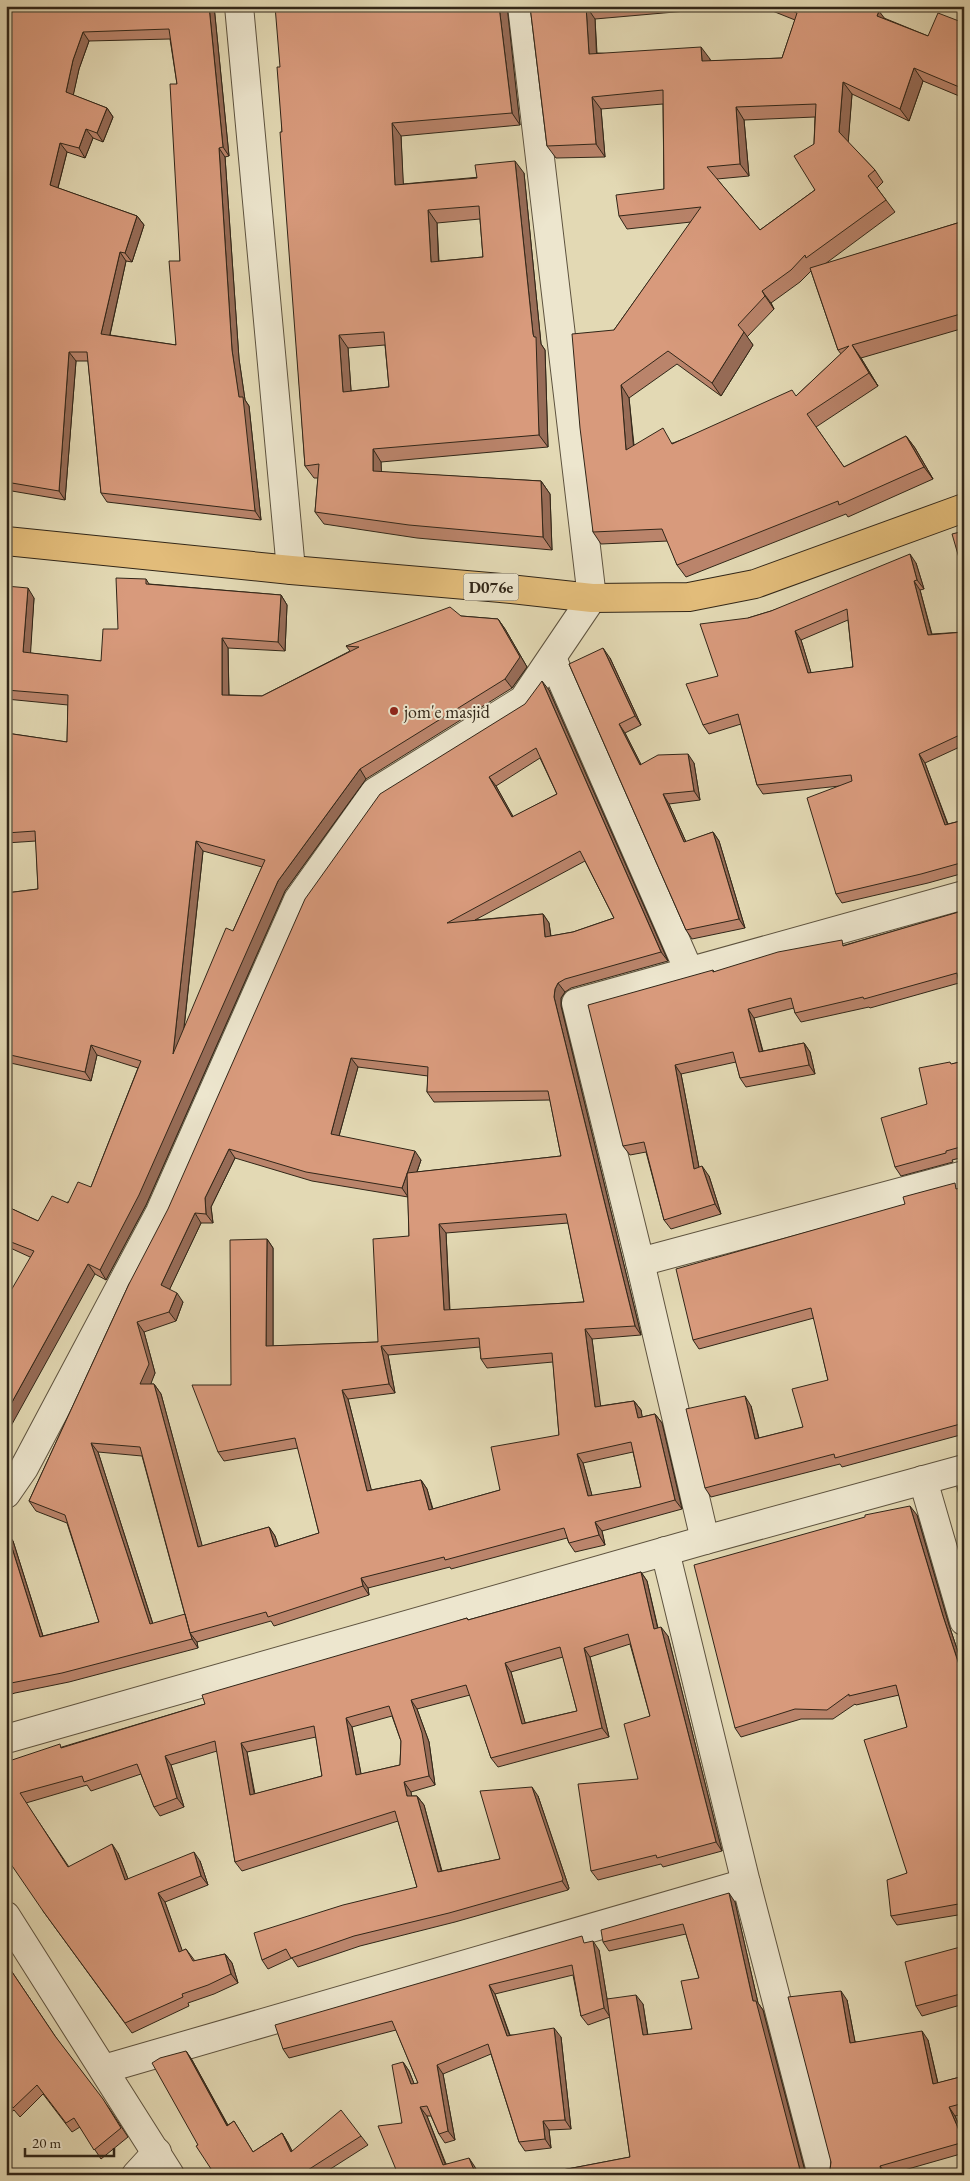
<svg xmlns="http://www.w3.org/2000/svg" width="970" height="2181" font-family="'EB Garamond',serif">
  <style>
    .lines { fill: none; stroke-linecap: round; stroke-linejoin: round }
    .street-casing { stroke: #5e533f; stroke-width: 30 }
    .primary-casing { stroke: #312618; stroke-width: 30 }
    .street { stroke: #ede6ce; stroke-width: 28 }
    .primary { stroke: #e2bc7a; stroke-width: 28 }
    .wall { fill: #ba846b; stroke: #312618; fill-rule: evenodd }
    .shaded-wall { fill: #976c57; stroke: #312618 }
    .building { fill: #d89a7c; stroke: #312618; fill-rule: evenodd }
    .poi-dot { fill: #8f2418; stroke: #ede6ce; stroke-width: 2 }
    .labels { text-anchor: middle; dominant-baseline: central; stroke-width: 4; stroke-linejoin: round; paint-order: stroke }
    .shield { fill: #ede6ce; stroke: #69604f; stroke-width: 1 }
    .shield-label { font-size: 16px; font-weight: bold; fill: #312618 }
    .poi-label { font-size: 18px; fill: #312618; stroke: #ede6ce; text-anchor: start }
  </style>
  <rect width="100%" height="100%" fill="#e3d9b4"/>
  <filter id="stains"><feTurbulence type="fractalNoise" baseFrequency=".004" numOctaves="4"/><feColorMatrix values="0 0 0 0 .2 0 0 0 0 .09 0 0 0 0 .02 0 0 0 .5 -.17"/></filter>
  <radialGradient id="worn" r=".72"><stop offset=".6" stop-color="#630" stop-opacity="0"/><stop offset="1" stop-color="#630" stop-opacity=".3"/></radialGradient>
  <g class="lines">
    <g class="street-casing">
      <g id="street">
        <path d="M239 6 291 570"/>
        <path d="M552 658 689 971"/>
        <path d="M640 1262 964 1175"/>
        <path d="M923 1480 964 1621"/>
        <path d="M6 1494 24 1468 160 1212 298 900 375 792 523 700 592 598 522 6"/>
        <path d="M705 1540 640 1262 576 1003 964 895"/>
        <path d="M665 1551 746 1883 822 2175"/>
        <path d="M6 1739 705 1540 964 1469"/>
        <path d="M6 1916 170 2175"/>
        <path d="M104 2069 746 1883"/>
        <path d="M136 2175 157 2152"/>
      </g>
    </g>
    <g class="primary-casing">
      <path id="primary" d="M6 541 291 570 501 588 592 598 689 597 755 584 964 508"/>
    </g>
    <use href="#street" class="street"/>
    <use href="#primary" class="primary"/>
  </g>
  <g class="wall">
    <path d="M6 6H72V8L130 6H214L229 156 225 157 239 359 245 400 249 406 261 520 107 502 101 493 88 361H76L65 500 6 490ZM170 39 177 84 180 261 176 345 110 335 126 261 132 262 144 225 137 216 58 188 67 152 85 158 93 138 103 142 113 117 107 108 73 95 79 69 89 41Z"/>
    <path d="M530 6H709V9L595 19 597 53 710 59V61L782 58 795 20 760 6H879L877 10 884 18 928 36 964 23V98L923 81 909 121 852 94 848 142 875 170 883 182 877 188 895 212 825 264 964 221V328L861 358 878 386 816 427 844 467 906 436 915 448 933 479 848 517 846 514 686 577 677 565 668 541 601 544 593 532 614 330 691 222 627 229 619 216 664 189 663 104 601 109 605 157 556 158 547 146ZM815 117 814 144 815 190 760 230 717 179 749 176 744 120ZM811 271 838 350 841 354 796 396 673 443 634 445 629 398 677 364 721 396 753 345 747 337 774 309 771 303 800 282Z"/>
    <path d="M506 8 520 125 401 136 403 184 524 173 541 344 545 350 548 447 381 462V472L541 481 550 494 552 550 417 538 324 524 315 512 318 478H314L305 466 282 132 280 67ZM480 219 483 257 439 261 437 223ZM385 345 389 387 351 391 348 348Z"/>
    <path d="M916 563 924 589 920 590 932 634 964 632V745L925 763 948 824 964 820V873L928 883 842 903 836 894 840 786 763 794 757 785 741 724 709 734 703 725 718 676 748 618 771 611ZM848 620 853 667 811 673 801 640Z"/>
    <path d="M146 579 149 584 281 595 287 605 285 651 228 648 229 695 262 696 350 651 346 646 461 616 498 619 505 629 527 667 512 688 366 779 285 891 146 1205 106 1280 95 1274 30 1257 6 1246V1206L38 1221 91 1187 138 1068 97 1055 91 1081 6 1062V893L38 889 36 841 6 843V733L67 742 68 705 6 699V586L34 598 30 653 101 661ZM203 851 262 867 233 931 184 1029Z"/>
    <path d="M610 658 641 725 625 733 641 765 694 763 700 800 669 804 686 842 713 832 719 841 745 928 692 939 686 930 569 664Z"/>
    <path d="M549 690 668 961 571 988 565 992 561 998V1006L641 1335 592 1339 600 1406 634 1401 641 1410 642 1417 655 1414 662 1423 682 1509 602 1531 605 1545 575 1552 569 1543 567 1538 451 1569 450 1567 368 1588 369 1595 274 1626 271 1621 197 1642 198 1648 69 1682 15 1693 6 1696V1533L13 1541 43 1636 99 1622 67 1523 36 1511 29 1501 129 1284ZM540 758 557 794 513 817 496 786ZM585 861 614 918 573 932 551 936 549 923 543 914 475 920ZM358 1067 428 1076 427 1092 434 1102 550 1100 561 1156 417 1172 421 1160 339 1136ZM235 1158 312 1181 408 1197 409 1236 378 1342 273 1346V1248L267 1239 231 1385 218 1452 224 1461 298 1448 319 1533 278 1546 275 1536 269 1527 202 1546 161 1394 154 1384H150L155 1373 144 1332 176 1321 183 1302 169 1290 201 1223H213L211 1207ZM568 1223 584 1302 450 1310 446 1233ZM480 1347 481 1359 487 1368 553 1362 559 1435 500 1490 433 1509 427 1489 421 1480 371 1490 348 1399 395 1393 388 1355ZM98 1452 142 1456 185 1615 153 1624ZM633 1452 641 1487 592 1496 583 1463Z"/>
    <path d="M964 911 959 983 870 1008 869 1007 801 1022 795 1013 794 1008 754 1018 763 1051 804 1043 810 1052 815 1074 746 1087 740 1078 736 1062 681 1074 699 1167 709 1176 721 1214 671 1229 664 1220 646 1152 630 1155 623 1146 713 970 714 972 845 945Z"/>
    <path d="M964 1061V1157L952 1160 953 1162 901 1176 895 1167 927 1104 952 1064Z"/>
    <path d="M964 1187V1434L842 1467 840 1464 711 1497 705 1488 751 1406 759 1438 803 1427 828 1380 814 1318 699 1349 693 1340 905 1204Z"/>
    <path d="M917 1515 949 1625 964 1670V1914L897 1925 891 1916 907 1873V1727L899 1695 856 1705 855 1704 833 1719H801L741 1737 735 1728Z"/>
    <path d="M641 1572 647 1581 658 1628 668 1636 722 1851 663 1867 661 1864 598 1880 591 1871 638 1779 650 1716 630 1644 590 1657 609 1737 498 1767 491 1758 470 1695 417 1709 429 1742 435 1785 411 1792V1796H417L424 1805 442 1871 500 1859 538 1796 569 1888 568 1890 455 1922 360 1946 298 1967 292 1958 268 1969 262 1960 417 1887 398 1821 242 1871 235 1862 217 1751 171 1765 184 1807 160 1816 154 1807 141 1774 91 1791 87 1785 26 1803 69 1867 118 1853 128 1879 200 1861 208 1885 165 1902 182 1951 186 1949 195 1961 225 1954 232 1963 238 1983 214 1994 188 2003 189 2006 132 2033 43 1911 6 1762 62 1747 205 1704 467 1618 468 1620ZM563 1657 577 1711 525 1723 511 1672ZM392 1716 401 1741 400 1765 361 1774 352 1727ZM316 1737 322 1776 255 1794 247 1752Z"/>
    <path d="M735 1902 758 2003 763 2010 806 2175H536L630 2157 610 2017 588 2025 581 2016 573 1975 495 1994 510 2035 561 2037 571 2129 549 2130 551 2148 525 2151 519 2142 491 2054 443 2074 455 2140 445 2143 439 2134 431 2116H427L446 2164 475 2167 397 2172 402 2123 403 2062 409 2071 414 2084 418 2083 396 2030 289 2058 283 2049 586 1943 599 1950 607 1999 643 2004 648 2035 692 2029 699 1978 686 1934 609 1951 603 1942Z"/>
    <path d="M964 1946V2004L922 2016 916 2006Z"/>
    <path d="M6 1963 57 2039 109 2108 128 2137 101 2159 80 2127 72 2132 43 2094 20 2117 14 2110 6 2116Z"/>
    <path d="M847 2000 855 2042 928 2040 938 2083 964 2076V2114L955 2116 964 2136V2153L887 2175H828L830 2170Z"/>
    <path d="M186 2051 192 2060 228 2125 234 2121 253 2152 282 2133 288 2143 292 2151 361 2136 368 2145 321 2175H215L198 2145Z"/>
  </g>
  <g class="shaded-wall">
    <path d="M64 6H72L70 18 63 9Z"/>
    <path d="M209 6H214L229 156 223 147Z"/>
    <path d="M499 6H507L520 125 512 113Z"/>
    <path d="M586 6 595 19 597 66 589 54Z"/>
    <path d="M868 6H879L875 16Z"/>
    <path d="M879 11 888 23 877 16Z"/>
    <path d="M83 32 89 41 79 69 72 101 66 92 73 60Z"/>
    <path d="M701 47 710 59 711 74 702 61Z"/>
    <path d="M914 68 923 81 909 121 900 109Z"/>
    <path d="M843 82 852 94 848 145 839 132Z"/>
    <path d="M592 97 601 109 605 157 596 144Z"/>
    <path d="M736 107 744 120 749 176 740 164Z"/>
    <path d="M107 108 113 117 103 142 97 133Z"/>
    <path d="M392 123 401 136 404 197 395 185Z"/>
    <path d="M86 129 93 138 85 158 79 148Z"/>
    <path d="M60 143 67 152 56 195 50 185Z"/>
    <path d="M219 148 225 157 239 359 245 400 249 406 261 520 255 511 232 350Z"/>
    <path d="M515 161 524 173 541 344 545 350 548 447 539 435 534 337 533 334Z"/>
    <path d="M428 210 437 223 439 275 431 262Z"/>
    <path d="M137 216 144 225 132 262 125 253Z"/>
    <path d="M120 252 126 261 108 343 101 334Z"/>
    <path d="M762 291 771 303 774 309 765 296Z"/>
    <path d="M744 332 753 345 721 396 712 383Z"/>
    <path d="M339 335 348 348 352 404 343 392Z"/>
    <path d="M852 345 861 358 878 386 869 373Z"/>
    <path d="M69 352 76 361 65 500 59 491Z"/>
    <path d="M621 385 629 398 635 462 626 450Z"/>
    <path d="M906 436 915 448 933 479 924 467Z"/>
    <path d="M373 449 381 462 382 484 373 471Z"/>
    <path d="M541 481 550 494 552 550 543 537Z"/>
    <path d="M910 554 916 563 924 589 917 580Z"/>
    <path d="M914 581 920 590 934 644 928 635Z"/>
    <path d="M28 588 34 598 30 662 23 652Z"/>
    <path d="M281 595 287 605 285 651 278 642Z"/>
    <path d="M498 619 505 629 527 667 512 688 505 679Z"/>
    <path d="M795 631 801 640 814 682 808 673Z"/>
    <path d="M222 638 228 648 229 705 222 695Z"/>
    <path d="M603 648 610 658 641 725 635 716Z"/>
    <path d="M542 681 549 690 668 961 661 952Z"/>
    <path d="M619 724 625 733 646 774 640 765Z"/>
    <path d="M688 754 694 763 700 800 694 791Z"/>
    <path d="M919 754 925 763 951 834 945 825Z"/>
    <path d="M360 769 366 779 285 891 146 1205 106 1280 100 1270 278 881Z"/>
    <path d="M489 777 496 786 519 827 512 817Z"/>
    <path d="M663 794 669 804 690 851 684 842Z"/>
    <path d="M713 832 719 841 745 928 739 919Z"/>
    <path d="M196 841 203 851 180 1064 173 1054Z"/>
    <path d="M543 914 549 923 552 946 545 937Z"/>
    <path d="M558 983 565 992 561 998V1006L641 1335 635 1326 554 997 555 989Z"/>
    <path d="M748 1009 754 1018 765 1061 759 1052Z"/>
    <path d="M804 1043 810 1052 815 1074 809 1065Z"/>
    <path d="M91 1045 97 1055 91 1081 85 1072Z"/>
    <path d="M351 1058 358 1067 337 1143 331 1134Z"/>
    <path d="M675 1065 681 1074 701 1178 694 1169Z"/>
    <path d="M229 1149 235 1158 211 1207 213 1223 206 1214 205 1198Z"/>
    <path d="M415 1151 421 1160 408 1197 402 1188Z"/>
    <path d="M702 1166 709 1176 721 1214 715 1204Z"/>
    <path d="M195 1213 201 1223 167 1295 161 1285Z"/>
    <path d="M439 1224 446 1233 450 1320 444 1310Z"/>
    <path d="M267 1239 273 1248V1355L266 1346Z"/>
    <path d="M88 1264 95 1274 6 1435V1413Z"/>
    <path d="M177 1293 183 1302 176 1321 169 1312Z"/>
    <path d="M137 1322 144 1332 155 1373 147 1394 140 1384Z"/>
    <path d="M585 1329 592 1339 602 1416 595 1407Z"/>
    <path d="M381 1346 388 1355 395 1393 389 1384Z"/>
    <path d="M154 1384 161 1394 205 1556 198 1547Z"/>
    <path d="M342 1390 348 1399 374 1500 367 1491Z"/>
    <path d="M745 1396 751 1406 761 1448 755 1439Z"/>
    <path d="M634 1401 641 1410 644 1427 638 1418Z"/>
    <path d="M655 1414 662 1423 682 1509 675 1500Z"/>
    <path d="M91 1443 98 1452 156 1634 150 1624Z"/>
    <path d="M577 1454 583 1463 595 1506 588 1496Z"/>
    <path d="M421 1480 427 1489 435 1519 429 1510Z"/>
    <path d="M910 1506 917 1515 949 1625 964 1670V1680L943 1616Z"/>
    <path d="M595 1522 602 1531 605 1545 599 1535Z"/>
    <path d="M269 1527 275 1536 282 1556 275 1547Z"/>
    <path d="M7 1532 13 1541 46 1646 40 1637Z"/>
    <path d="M641 1572 647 1581 660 1639 654 1629Z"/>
    <path d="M361 1578 368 1588 369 1595 363 1586Z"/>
    <path d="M661 1627 668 1636 722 1851 716 1842Z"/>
    <path d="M190 1633 197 1642 198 1648 192 1639Z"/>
    <path d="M584 1648 590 1657 609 1737 602 1728Z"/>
    <path d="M505 1663 511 1672 528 1733 522 1724Z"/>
    <path d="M411 1700 417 1709 429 1742 435 1785 429 1776Z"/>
    <path d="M346 1718 352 1727 363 1784 356 1775Z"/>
    <path d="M241 1743 247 1752 256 1804 250 1795Z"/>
    <path d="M165 1756 171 1765 184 1807 177 1798Z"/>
    <path d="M404 1782 411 1792 413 1805 407 1796Z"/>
    <path d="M532 1787 538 1796 569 1888 568 1890 562 1881Z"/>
    <path d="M417 1796 424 1805 444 1881 438 1872Z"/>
    <path d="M112 1844 118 1853 132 1889 125 1880Z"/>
    <path d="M194 1852 200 1861 208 1885 201 1876Z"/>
    <path d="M158 1893 165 1902 186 1961 179 1952Z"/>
    <path d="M729 1893 735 1902 758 2003 763 2010 806 2175H803L800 2170 753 2001Z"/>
    <path d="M593 1941 599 1950 610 2017 604 2008Z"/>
    <path d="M225 1954 232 1963 238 1983 231 1974Z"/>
    <path d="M489 1985 495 1994 513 2045 507 2036Z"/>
    <path d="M841 1991 847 2000 857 2052 850 2043Z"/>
    <path d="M636 1995 643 2004 649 2044 643 2035Z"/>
    <path d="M554 2028 561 2037 571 2129 565 2120Z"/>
    <path d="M922 2031 928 2040 940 2093 933 2084Z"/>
    <path d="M186 2051 192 2060 233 2135 227 2126Z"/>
    <path d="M403 2062 409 2071 418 2093 411 2084Z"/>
    <path d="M437 2065 443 2074 455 2140 448 2131Z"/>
    <path d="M420 2107 427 2116 449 2174 443 2165Z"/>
    <path d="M949 2107 955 2116 964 2136V2142Z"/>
    <path d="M543 2121 549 2130 551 2148 545 2139Z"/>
    <path d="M282 2133 288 2143 297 2161 291 2152Z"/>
    <path d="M469 2158 475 2167 479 2175H476Z"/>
    <path d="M880 2166 887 2175H882Z"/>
  </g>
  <g class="building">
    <path d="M6 6H64L63 9 130 6H209L223 147 219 148 232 350 239 397H243L255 511 101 493 87 352H69L59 491 6 482ZM169 29 177 84H170L180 261H169L176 345 101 334 120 252 125 253 137 216 50 185 60 143 79 148 86 129 97 133 107 108 66 92 73 60 83 32Z"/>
    <path d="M275 6H499L512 113 392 123 395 185 477 178 475 165 515 161 533 334 534 337H536L539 435 373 449V471L541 481 543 537 409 525 315 512 319 464 305 466 280 132H282L277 67H280ZM479 206 483 257 431 262 428 210ZM384 332 389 387 343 392 339 335Z"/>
    <path d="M530 6H588H586L589 54 701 47 702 61 782 58 797 13 782 6H871L879 11 877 16 928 36 938 13 964 23V89L914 68 900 109 843 82 839 132 875 170 868 176 886 200 806 258 805 255 791 270 762 291 765 296 738 325 744 332 712 383 668 351 621 385 626 450 663 428 672 444 792 390 796 396 849 346 838 350 810 268 964 221V313L852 345 869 373 807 414 844 467 906 436 924 467 839 505 838 501 677 565 662 529 593 532 580 428 572 334 614 330 701 207 619 216 616 195 664 189 663 90 592 97 596 144 547 146ZM816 104 814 144 794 156 815 190 760 230 707 167 740 164 736 107Z"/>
    <path d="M964 531V575L952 534Z"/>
    <path d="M910 554 917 580 914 581 928 635 964 632V733L919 754 945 825 964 820V862L921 874 836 894 807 798 852 781 851 775 757 785 738 714 703 725 686 684 718 676 700 624 748 618 771 611ZM847 609 853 667 808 673 795 631Z"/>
    <path d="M116 578 146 579V584L281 595 278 642 222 638V695L262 696 359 647 346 646 450 607 461 616 498 619 520 657 505 679 360 769 278 881 139 1195 100 1270 88 1264 6 1413V1299L34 1251 6 1240V1206L38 1221 52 1196 68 1203 78 1182 91 1187 141 1061 91 1045 85 1072 6 1054V893L38 889 35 831 6 833V733L67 742 68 695 6 690V586L28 588 23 652 101 661 103 629H118ZM196 841 265 860 233 931 226 928 173 1054Z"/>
    <path d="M603 648 635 716 619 724 640 765 658 755 688 754 694 791 663 794 684 842 713 832 739 919 686 930 569 664Z"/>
    <path d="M542 681 661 952 565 979 558 983 555 989 554 997 635 1326 585 1329 595 1407 634 1401 638 1418 655 1414 675 1500 595 1522 599 1535 569 1543 564 1528 445 1560 444 1557 361 1578 363 1586 268 1617 266 1612 190 1633 192 1639 62 1673 6 1684 7 1532 40 1637 99 1622 65 1515 29 1501 129 1284 168 1209 305 899 380 794 525 704ZM536 748 557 794 512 817 489 777ZM580 851 614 918 573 932 545 937 543 914 447 923ZM351 1058 428 1067 427 1092 548 1091 561 1156 407 1173 409 1236 373 1239 378 1342 266 1346 267 1239 230 1240 231 1385H192L218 1452 295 1438 319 1533 275 1547 269 1527 198 1547 154 1384H140L149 1364 137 1322 169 1312 177 1293 161 1285 195 1213 206 1214 205 1198 229 1149 306 1172 402 1188 415 1151 331 1134ZM566 1214 584 1302 444 1310 439 1224ZM479 1338 481 1359 552 1353 559 1435 491 1447 500 1490 429 1510 421 1480 367 1491 342 1390 389 1384 381 1346ZM631 1442 641 1487 588 1496 577 1454ZM91 1443 140 1447 190 1633 185 1614 150 1624Z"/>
    <path d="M962 911H964V1007L957 973 864 999 863 997 795 1013 791 998 748 1009 759 1052 804 1043 809 1065 740 1078 733 1052 675 1065 694 1169 702 1166 715 1204 664 1220 644 1142 623 1146 588 1005 713 970V972L778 952 842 940 843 946Z"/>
    <path d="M964 1061V1146L946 1151V1153L895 1167 881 1118 927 1104 919 1068 950 1062 951 1064Z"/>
    <path d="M955 1183 956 1189 964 1187V1423L835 1458 834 1454 705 1488 686 1409 745 1396 755 1439 803 1427 792 1389 828 1380 811 1308 693 1340 676 1269 905 1204 903 1197Z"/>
    <path d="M964 1486V1512H963L957 1487Z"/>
    <path d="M910 1506 943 1616 964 1680V1903L891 1916 887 1880 907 1873 864 1740 907 1727 896 1685 849 1696V1694L827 1710 795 1709 735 1728 694 1565 865 1517V1515Z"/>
    <path d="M641 1572 654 1629 661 1627 716 1842 657 1858 656 1855 591 1871 578 1784 638 1779 624 1724 650 1716 628 1634 584 1648 602 1728 491 1758 466 1685 411 1700 422 1733 429 1776 404 1782 407 1796H417L438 1872 500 1859 480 1791 532 1787 563 1879 562 1881 449 1913 354 1936 291 1958 286 1949 262 1960 254 1933 343 1905 417 1887 395 1811 235 1862 215 1741 165 1756 177 1798 154 1807 137 1764 84 1782 82 1776 20 1793 68 1867 112 1844 125 1880 194 1852 201 1876 158 1893 179 1952 186 1949 193 1961 225 1954 231 1974 208 1985 182 1994 183 1997 125 2023 43 1911 6 1857V1762L60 1744 61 1748 205 1704 202 1695 467 1618 468 1620ZM560 1647 577 1711 522 1724 505 1663ZM389 1706 401 1741 400 1765 356 1775 346 1718ZM314 1726 322 1776 250 1795 241 1743Z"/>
    <path d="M729 1893 753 2001H756L800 2170 803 2175H682L681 2172 664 2175H536L630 2157 607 1999 636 1995 643 2035 692 2029 681 1981 699 1978 683 1924 603 1942 601 1930Z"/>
    <path d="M582 1936 584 1943 593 1941 604 2008 581 2016 572 1965 489 1985 507 2036 554 2028 565 2120 543 2121 545 2139 519 2142 488 2044 437 2065 448 2131 439 2134 427 2106 420 2107 443 2165 469 2158 476 2175H391L397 2172 378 2126 402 2123 392 2065 403 2062 411 2084 418 2083 392 2021 283 2049 275 2025Z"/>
    <path d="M964 1946V1993L916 2006 905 1962Z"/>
    <path d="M6 1963 55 2036 103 2099 121 2128 94 2150 74 2118 66 2123 37 2085 13 2108 8 2101 6 2102Z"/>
    <path d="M841 1991 850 2043 922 2031 933 2084 964 2076V2103L949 2107 964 2142 880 2166 882 2175H828L830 2170 831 2162 788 1997Z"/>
    <path d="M186 2051 227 2126 234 2121 253 2152 282 2133 291 2152 341 2110 361 2136 300 2175H215L196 2146 198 2145 152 2063 160 2058Z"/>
  </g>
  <circle class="poi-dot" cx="394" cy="711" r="5"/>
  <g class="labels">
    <rect class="shield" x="463.5" y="573.5" width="55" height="27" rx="4"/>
    <g class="shield-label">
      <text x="491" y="587">D076e</text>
    </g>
    <g class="poi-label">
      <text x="404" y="711">jom'e masjid</text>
    </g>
  </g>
  <rect width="970" height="2181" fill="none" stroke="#e3d9b4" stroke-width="25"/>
  <rect x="8" y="8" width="955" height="2166" fill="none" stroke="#312618" stroke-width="2.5"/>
  <rect x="12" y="12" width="945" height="2156" fill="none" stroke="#312618"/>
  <path d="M25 2148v8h89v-8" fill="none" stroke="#312618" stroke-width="2.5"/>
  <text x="32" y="2148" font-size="15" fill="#312618" stroke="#ede6ce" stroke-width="4" paint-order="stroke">20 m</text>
  <rect width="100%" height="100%" filter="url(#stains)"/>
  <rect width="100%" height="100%" fill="url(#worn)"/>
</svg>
